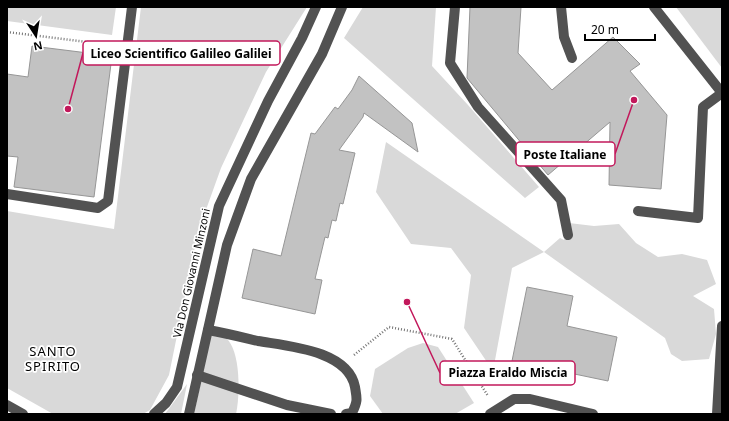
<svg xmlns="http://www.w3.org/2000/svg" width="729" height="421" font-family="'Noto Sans',sans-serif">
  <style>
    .green { fill: #d9d9d9 }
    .building { fill: #c2c2c2; stroke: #969696 }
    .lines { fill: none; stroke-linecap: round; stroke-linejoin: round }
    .path { stroke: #747474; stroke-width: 2.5; stroke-dasharray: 1 2; stroke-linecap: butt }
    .minor { stroke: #525252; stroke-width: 10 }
    .labels { text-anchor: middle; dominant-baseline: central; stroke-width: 3.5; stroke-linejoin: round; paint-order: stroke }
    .street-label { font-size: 11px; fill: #000; stroke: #fff }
    .quarter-label { font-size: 13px; letter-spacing: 1px; fill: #000; stroke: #fff }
    .leader { fill: none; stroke: #c2185b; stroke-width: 1.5 }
    .callout-dot { fill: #c2185b; stroke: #fff; stroke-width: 1.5 }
    .callout { fill: #fff; stroke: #c2185b; stroke-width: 1.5 }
    .callout-label { font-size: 12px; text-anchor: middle; font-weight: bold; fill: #000 }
  </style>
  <rect width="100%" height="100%" fill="#fff"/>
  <g class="green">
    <path d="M7 7H116L112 35 7 21Z"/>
    <path d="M141 7H307L266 72 221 168 198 232 169 375 150 410 143 414H53L7 388V211L114 229Z"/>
    <path d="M363 7H436L432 66 468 105 539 187 525 198 344 38Z"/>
    <path d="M676 7H722V68Z"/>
    <path d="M386 142 544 252 560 238 564 240 569 223 594 226 619 224 636 243 658 257 682 254 707 260 716 284 693 296 714 309 716 334 709 359 682 361 671 354 665 338 544 252 512 268 493 371 464 328 471 275 451 248 411 244 376 192Z"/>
    <path d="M212 330C217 332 222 335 226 338 241 351 240 396 236 414H194Z"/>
    <path d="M423 343 438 347 474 403 455 414H383L370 396 375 369 408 348Z"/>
    <path d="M187 384 181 414H165Z"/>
  </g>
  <g class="building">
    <path d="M470 7H521L518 53 552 90 613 37 640 64 630 71 667 115 661 189 609 185 610 122 548 175 467 78Z"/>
    <path d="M32 46 112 56 94 197 14 187 18 157 7 156V74L28 77Z"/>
    <path d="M359 76 412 123 418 152 364 113 363 117 339 150 355 153 343 204 340 203 336 221 332 220 328 238 325 237 315 279 322 280 315 314 242 298 253 249 281 256 311 133 315 134 335 107 338 109 352 90Z"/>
    <path d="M527 287 573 296 567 326 617 337 608 381 512 361Z"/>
  </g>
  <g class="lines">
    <g class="path">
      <path d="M7 32 111 45"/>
      <path d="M354 355 389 327 452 339 488 396"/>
    </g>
    <g class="minor">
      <path d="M455 7 450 63 478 107 561 200 568 235"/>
      <path d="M561 7 564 37 572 58"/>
      <path d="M654 7 722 93"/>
      <path d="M7 194 98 208 108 201 132 7"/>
      <path d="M638 211 698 218 703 107 722 93"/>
      <path d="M208 330C225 333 241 337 258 341 287 346 348 350 355 387 357 399 358 401 352 413L346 414"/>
      <path d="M197 375 287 405 331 414"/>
      <path d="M7 405 23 414"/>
      <path d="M154 414 166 403 177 387 219 206 268 101 302 38 316 7"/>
      <path d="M189 414 227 245 251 179 322 54 342 7"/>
      <path d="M490 414 514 399H530L593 414"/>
      <path d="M717 414 722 326"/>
    </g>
  </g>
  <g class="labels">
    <g class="street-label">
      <text transform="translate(191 273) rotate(-77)">Via Don Giovanni Minzoni</text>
    </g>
    <g class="quarter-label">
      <text x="53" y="351">SANTO<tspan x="53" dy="15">SPIRITO</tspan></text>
    </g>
  </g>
  <path class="leader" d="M68 109L83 53M634 100L615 154M407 302L440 373"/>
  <g class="callout-dot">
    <circle cx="68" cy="109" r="4"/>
    <circle cx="634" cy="100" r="4"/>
    <circle cx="407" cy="302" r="4"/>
  </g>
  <g class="callout">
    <rect x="83" y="41" width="197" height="24" rx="4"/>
    <rect x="516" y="142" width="99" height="24" rx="4"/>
    <rect x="440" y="361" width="135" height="24" rx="4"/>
  </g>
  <g class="callout-label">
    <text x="181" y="58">Liceo Scientifico Galileo Galilei</text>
    <text x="565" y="159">Poste Italiane</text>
    <text x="508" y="377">Piazza Eraldo Miscia</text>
  </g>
  <rect width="729" height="421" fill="none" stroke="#000000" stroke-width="16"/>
  <g transform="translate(36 36) rotate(168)" stroke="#ffffff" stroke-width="3" paint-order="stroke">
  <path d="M0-3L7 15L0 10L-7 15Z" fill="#000000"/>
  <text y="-6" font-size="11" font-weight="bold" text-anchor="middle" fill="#000000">N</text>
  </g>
  <path d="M585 34v6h70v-6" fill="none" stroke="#000000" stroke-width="2"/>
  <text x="591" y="34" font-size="12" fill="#000000" stroke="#ffffff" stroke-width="3" paint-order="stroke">20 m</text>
</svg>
